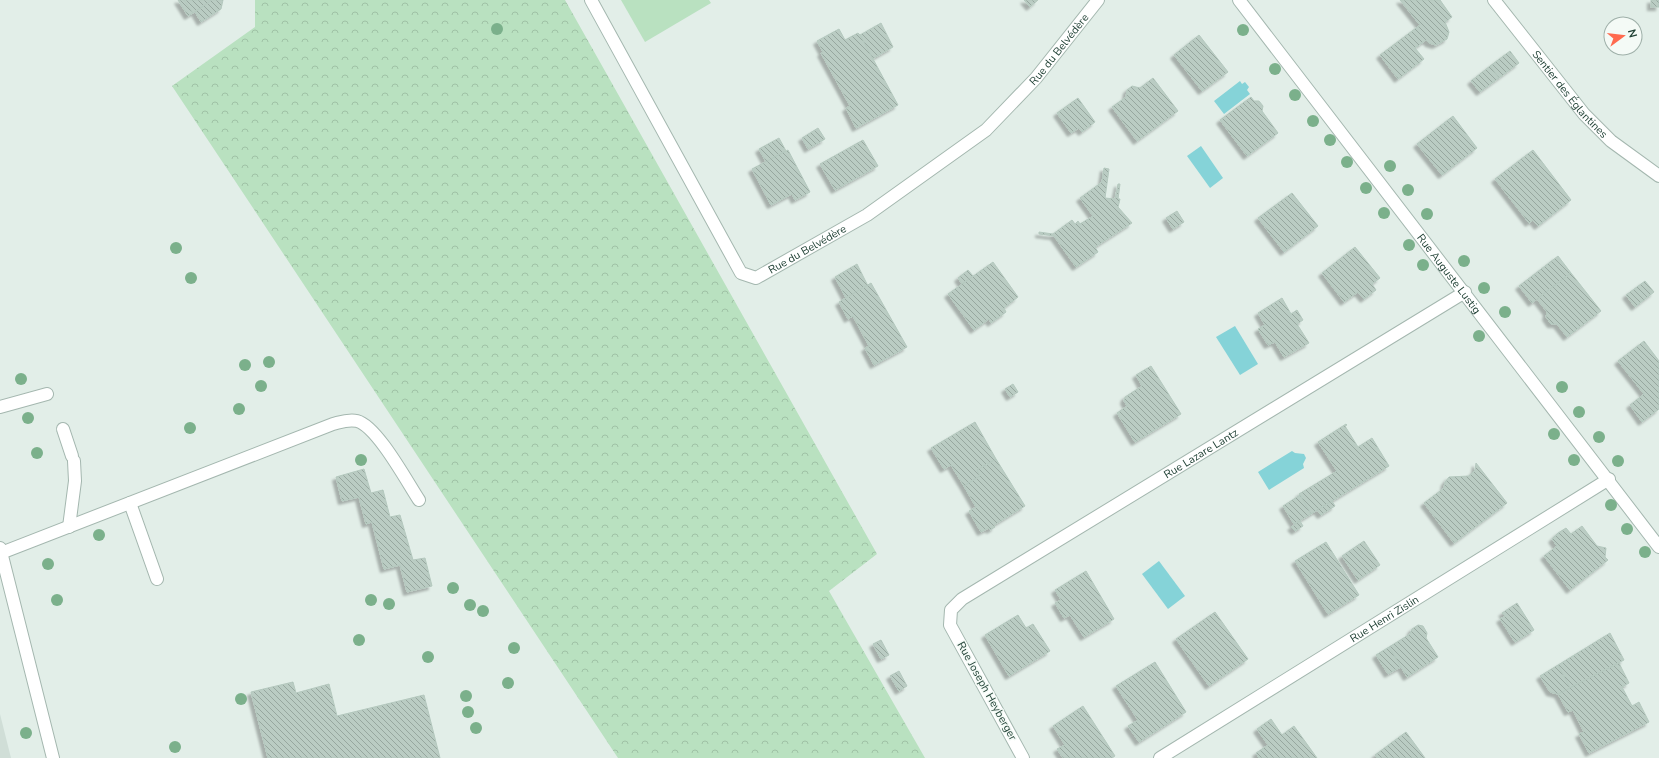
<svg xmlns="http://www.w3.org/2000/svg" width="1659" height="758" font-family="'Nunito Sans',sans-serif">
  <style>
    .built { fill: #d0ded7 }
    .forest { fill: url(#forest-crowns) }
    .pitch { fill: #b9e1c0 }
    .water { fill: #85d3d8 }
    .building { fill: url(#building-back-hatch); stroke: #b4c8be; filter: url(#shadow) }
    .lines { fill: none; stroke-linecap: round; stroke-linejoin: round }
    .minor-casing { stroke: #a4b7af; stroke-width: 14 }
    .minor { stroke: #fff; stroke-width: 12 }
    .tree { fill: #7bb08b }
    .labels { text-anchor: middle; dominant-baseline: central; stroke-width: 3; stroke-linejoin: round; paint-order: stroke }
    .street-label { font-size: 11px; fill: #204135; stroke: #f4faf6 }
  </style>
  <defs>
    <pattern id="forest-crowns" width="20" height="18" patternUnits="userSpaceOnUse"><rect width="20" height="18" fill="#b9e1c0"/><path d="M2 6a3 3 0 1 1 6 0M12 15a3 3 0 1 1 6 0" fill="none" stroke="#9fc2a6"/></pattern>
    <pattern id="building-back-hatch" width="6" height="6" patternUnits="userSpaceOnUse"><rect width="6" height="6" fill="#baccc3"/><path d="M-1 5l2 2M0 0l6 6M5-1l2 2" fill="none" stroke="#97a79f"/></pattern>
    <filter id="shadow"><feDropShadow dx="-3.5" dy="3.5" stdDeviation="1" flood-color="#0004"/></filter>
  </defs>
  <rect width="100%" height="100%" fill="#e2eee8"/>
  <path class="built" d="M0 714 11 758H0Z"/>
  <path class="forest" d="M255 0H565L877 554 829 591 925 758H618L172 86 255 27Z"/>
  <path class="pitch" d="M621 0H709L711 3 645 42Z"/>
  <g class="water">
    <path d="M1240 81 1242 84 1245 82 1249 87 1247 90 1250 94 1224 114 1214 101Z"/>
    <path d="M1201 146 1223 178 1210 188 1187 156Z"/>
    <path d="M1235 326 1258 364 1240 375 1216 337Z"/>
    <path d="M1292 451 1295 453 1304 454 1306 458 1303 464 1304 468 1269 490 1258 472Z"/>
    <path d="M1159 561 1185 596 1168 609 1142 574Z"/>
  </g>
  <g class="building">
    <path d="M178 0H184L193 13 188 16Z"/>
    <path d="M184 0H212L193 13Z"/>
    <path d="M212 0H223L221 9 201 22 195 12Z"/>
    <path d="M1024 0H1038L1030 7Z"/>
    <path d="M1400 0H1440L1452 17 1445 22 1449 32 1447 39 1436 45 1429 43 1426 40 1415 48 1424 59 1398 79 1380 55 1420 25Z"/>
    <rect x="1651" y="0" width="8" height="7"/>
    <path d="M881 23 893 47 872 59 860 35Z"/>
    <path d="M839 29 845 40 858 33 860 35 898 105 856 128 846 108 850 106 821 53 823 52 817 41Z"/>
    <path d="M1199 35 1228 72 1202 91 1174 55Z"/>
    <path d="M1510 51 1519 63 1499 78 1490 66Z"/>
    <path d="M1490 66 1499 78 1480 92 1471 81Z"/>
    <path d="M1153 78 1178 111 1137 141 1112 107 1126 97 1127 90 1132 86 1140 88Z"/>
    <path d="M1251 97 1254 101H1259L1263 106 1262 111 1278 133 1247 156 1220 120Z"/>
    <path d="M1078 98 1095 122 1082 132 1079 128 1071 133 1057 113Z"/>
    <path d="M1453 116 1477 148 1442 175 1417 144Z"/>
    <path d="M818 128 825 139 808 149 802 138Z"/>
    <path d="M779 138 786 151 766 162 759 149Z"/>
    <path d="M863 140 878 166 835 190 820 164Z"/>
    <path d="M788 150 810 192 795 200 792 194 771 205 752 169Z"/>
    <path d="M1533 150 1571 200 1538 226 1533 220 1529 223 1495 179Z"/>
    <path d="M1104 168 1109 169 1105 198 1115 199 1118 184H1120L1118 199H1120L1118 207 1132 223 1095 247 1098 252 1076 267 1054 236 1039 234V232L1053 234 1072 220 1075 224 1078 221 1080 224 1093 216 1080 198 1102 182Z"/>
    <path d="M1292 193 1318 226 1284 252 1258 218Z"/>
    <path d="M1177 211 1184 222 1173 229 1166 218Z"/>
    <path d="M1355 247 1380 278 1372 284 1376 290 1364 299 1358 292 1344 302 1322 273Z"/>
    <path d="M1558 256 1571 273 1532 303 1519 286Z"/>
    <path d="M993 262 1018 297 1004 308 1006 312 991 323 989 319 974 330 948 294Z"/>
    <path d="M857 264 868 286 846 298 835 277Z"/>
    <path d="M968 270 973 276 962 284 958 278Z"/>
    <path d="M1571 273 1601 311 1567 337 1557 324H1551L1546 317 1547 312 1537 299Z"/>
    <path d="M1645 281 1654 292 1635 307 1626 295Z"/>
    <path d="M871 283 907 347 874 365 865 348 869 346 853 316 848 319 839 302Z"/>
    <path d="M1282 298 1291 314 1297 310 1303 320 1297 324 1309 343 1284 357 1275 342 1268 345 1258 329 1265 325 1258 313Z"/>
    <path d="M1644 341 1659 361V409L1642 422 1630 405 1644 394 1618 361Z"/>
    <path d="M1151 366 1181 414 1135 442 1117 413 1127 406 1124 401 1125 397 1142 386 1136 375Z"/>
    <path d="M1013 384 1018 392 1010 397 1005 389Z"/>
    <path d="M975 422 996 459 977 470 980 476 964 486 951 465 944 469 931 448Z"/>
    <path d="M1346 424 1347 425 1345 426 1358 447 1372 438 1389 466 1311 514 1299 494 1337 471 1318 442Z"/>
    <path d="M996 459 1025 506 994 525 995 527 990 530 989 528 981 532 969 511 976 507 964 486 980 476 977 470Z"/>
    <path d="M1476 463 1507 503 1454 543 1424 503 1444 488 1445 482 1449 477 1469 476 1475 470Z"/>
    <path d="M364 469 371 493 383 490 390 517 400 515 413 560 425 558 432 586 407 592 400 565 384 569 372 522 366 524 359 497 342 501 336 477Z"/>
    <path d="M1300 495 1311 514 1294 524 1283 506Z"/>
    <path d="M1332 501 1335 506 1321 515 1317 510Z"/>
    <path d="M1300 521 1303 526 1295 531 1291 527Z"/>
    <path d="M1582 526 1597 546 1606 548 1605 557 1608 560 1570 590 1544 556 1557 546 1552 539 1558 533 1566 528 1571 534Z"/>
    <path d="M1364 541 1380 565 1358 580 1342 556Z"/>
    <path d="M1326 542 1359 595 1328 614 1295 561Z"/>
    <path d="M1086 571 1114 619 1084 637 1070 615 1064 618 1055 603 1061 600 1055 590Z"/>
    <path d="M1517 603 1534 630 1515 642 1500 619 1505 616 1502 613Z"/>
    <path d="M1215 612 1248 659 1209 686 1176 639Z"/>
    <path d="M1018 615 1026 628 1033 624 1050 651 1009 676 985 635Z"/>
    <path d="M1418 625 1423 626 1427 633 1426 638 1438 657 1407 677 1389 647 1410 634 1412 629Z"/>
    <path d="M1610 633 1624 660 1570 688 1558 665Z"/>
    <path d="M881 640 889 655 881 659 873 644Z"/>
    <path d="M1389 647 1401 667 1388 674 1376 655Z"/>
    <path d="M1155 662 1186 712 1139 742 1128 726 1138 720 1116 686Z"/>
    <path d="M1619 663 1629 683 1622 687 1632 706 1639 702 1649 722 1589 753 1579 734 1584 732 1573 710 1568 712 1558 694Z"/>
    <path d="M1558 665 1570 688 1558 694 1550 692 1540 676Z"/>
    <path d="M899 671 907 686 899 691 890 676Z"/>
    <path d="M293 682 296 693 329 684 337 716 424 695 440 758H268L251 692Z"/>
    <path d="M1083 706 1115 756 1112 758H1063L1057 749 1065 745 1053 726Z"/>
    <path d="M1271 719 1282 735 1294 726 1317 758H1259L1256 753 1268 745 1257 729Z"/>
    <path d="M1406 732 1425 758H1377L1375 755Z"/>
  </g>
  <g class="lines">
    <g class="minor-casing">
      <g id="minor">
        <path id="s1" d="M591 0 741 273 756 278 867 215 986 130 1036 78 1098 0"/>
        <path id="s2" d="M1239 0 1659 547"/>
        <path id="s3" d="M1494 0 1584 114 1611 141 1659 176"/>
        <path d="M0 407 47 394"/>
        <path d="M63 429 72 456"/>
        <path d="M130 503 157 579"/>
        <path d="M69 527 75 481 74 461"/>
        <path d="M0 548 53 758"/>
        <path d="M1 553 333 424C341 422 348 419 357 421 377 426 407 482 419 500"/>
        <path id="s4" d="M1023 758 950 625 951 610 962 599 1465 292"/>
        <path id="s5" d="M1160 758 1609 479"/>
      </g>
    </g>
    <use href="#minor" class="minor"/>
  </g>
  <g class="tree">
    <circle cx="497" cy="29" r="6"/>
    <circle cx="1243" cy="30" r="6"/>
    <circle cx="1275" cy="69" r="6"/>
    <circle cx="1295" cy="95" r="6"/>
    <circle cx="1313" cy="121" r="6"/>
    <circle cx="1330" cy="140" r="6"/>
    <circle cx="1347" cy="162" r="6"/>
    <circle cx="1390" cy="166" r="6"/>
    <circle cx="1366" cy="188" r="6"/>
    <circle cx="1408" cy="190" r="6"/>
    <circle cx="1384" cy="213" r="6"/>
    <circle cx="1427" cy="214" r="6"/>
    <circle cx="1409" cy="245" r="6"/>
    <circle cx="176" cy="248" r="6"/>
    <circle cx="1464" cy="261" r="6"/>
    <circle cx="1423" cy="265" r="6"/>
    <circle cx="191" cy="278" r="6"/>
    <circle cx="1484" cy="288" r="6"/>
    <circle cx="1505" cy="312" r="6"/>
    <circle cx="1479" cy="336" r="6"/>
    <circle cx="269" cy="362" r="6"/>
    <circle cx="245" cy="365" r="6"/>
    <circle cx="21" cy="379" r="6"/>
    <circle cx="261" cy="386" r="6"/>
    <circle cx="1562" cy="387" r="6"/>
    <circle cx="239" cy="409" r="6"/>
    <circle cx="1579" cy="412" r="6"/>
    <circle cx="28" cy="418" r="6"/>
    <circle cx="190" cy="428" r="6"/>
    <circle cx="1554" cy="434" r="6"/>
    <circle cx="1599" cy="437" r="6"/>
    <circle cx="37" cy="453" r="6"/>
    <circle cx="361" cy="460" r="6"/>
    <circle cx="1574" cy="460" r="6"/>
    <circle cx="1618" cy="461" r="6"/>
    <circle cx="1611" cy="505" r="6"/>
    <circle cx="1627" cy="529" r="6"/>
    <circle cx="99" cy="535" r="6"/>
    <circle cx="1645" cy="552" r="6"/>
    <circle cx="48" cy="564" r="6"/>
    <circle cx="453" cy="588" r="6"/>
    <circle cx="57" cy="600" r="6"/>
    <circle cx="371" cy="600" r="6"/>
    <circle cx="389" cy="604" r="6"/>
    <circle cx="470" cy="605" r="6"/>
    <circle cx="483" cy="611" r="6"/>
    <circle cx="359" cy="640" r="6"/>
    <circle cx="514" cy="648" r="6"/>
    <circle cx="428" cy="657" r="6"/>
    <circle cx="508" cy="683" r="6"/>
    <circle cx="466" cy="696" r="6"/>
    <circle cx="241" cy="699" r="6"/>
    <circle cx="468" cy="712" r="6"/>
    <circle cx="476" cy="728" r="6"/>
    <circle cx="26" cy="733" r="6"/>
    <circle cx="175" cy="747" r="6"/>
  </g>
  <g class="labels">
    <g class="street-label">
      <text stroke="none"><textPath href="#s1" startOffset="710">Rue du Belvédère</textPath></text>
      <text stroke="none"><textPath href="#s3" startOffset="121">Sentier des Églantines</textPath></text>
      <text stroke="none"><textPath href="#s1" startOffset="386">Rue du Belvédère</textPath></text>
      <text stroke="none"><textPath href="#s2" startOffset="345">Rue Auguste Lustig</textPath></text>
      <text stroke="none"><textPath href="#s4" startOffset="462">Rue Lazare Lantz</textPath></text>
      <text stroke="none"><textPath href="#s5" startOffset="264">Rue Henri Zislin</textPath></text>
      <text transform="translate(987 691) rotate(61)">Rue Joseph Heyberger</text>
    </g>
  </g>
  <g transform="translate(1623 36) rotate(75)"><circle r="19" fill="#f4faf6" stroke="#9fb0a9"/>
  <path d="M0-3L7 15L0 10L-7 15Z" fill="#ff6a4f"/>
  <text y="-6" font-size="11" font-weight="bold" text-anchor="middle" fill="#204135">N</text>
  </g>
</svg>
